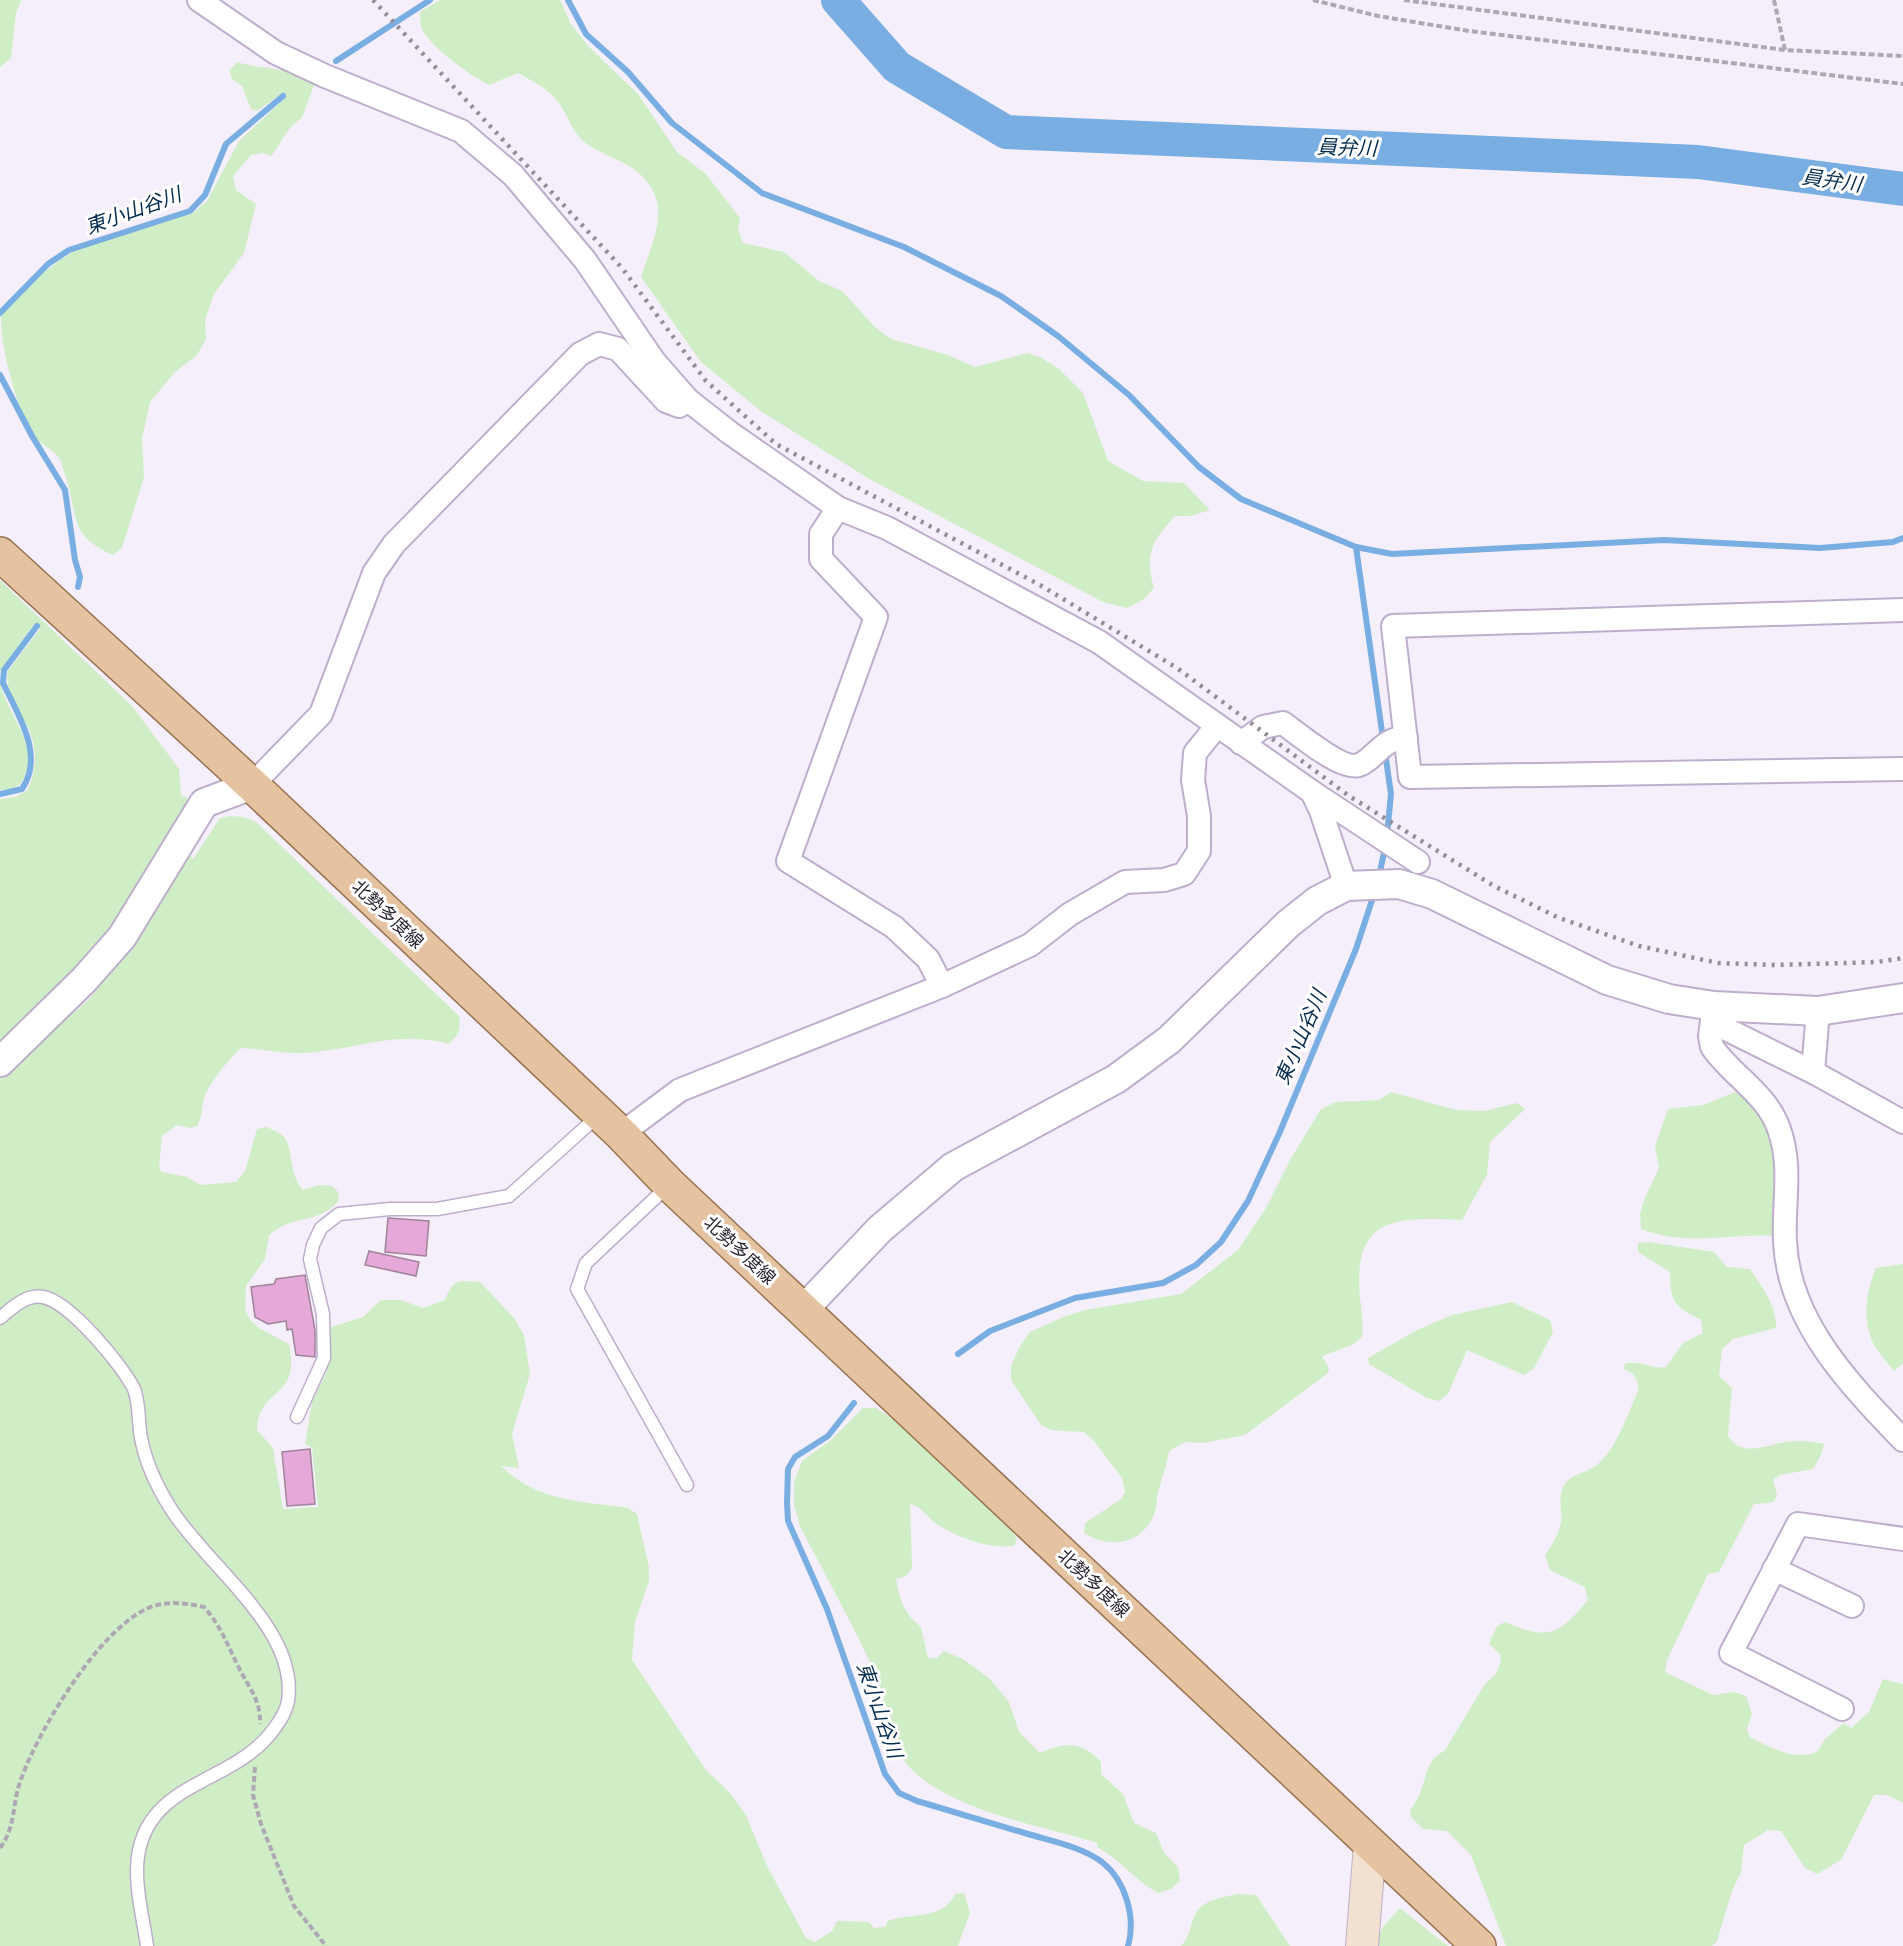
<svg xmlns="http://www.w3.org/2000/svg" width="1903" height="1946" font-family="'Titillium Web','Noto Sans JP',sans-serif">
  <style>
    .green { fill: #cfeec5 }
    .lines { fill: none; stroke-linecap: round; stroke-linejoin: round }
    .stream { stroke: #79aee3; stroke-width: 6 }
    .river { stroke: #79aee3; stroke-width: 34 }
    .building { fill: #e5a8d9; stroke: #9f8399; stroke-width: 1.5 }
    .service-casing { stroke: #bdaecc; stroke-width: 15 }
    .minor-casing { stroke: #bdaecc; stroke-width: 26 }
    .tertiary-casing { stroke: #bdaecc; stroke-width: 32 }
    .secondary-casing { stroke: #bdaecc; stroke-width: 34 }
    .primary-casing { stroke: #98714f; stroke-width: 36 }
    .path { stroke: #aea8b4; stroke-width: 4; stroke-dasharray: 6 3; stroke-linecap: butt }
    .service { stroke: #fff; stroke-width: 12 }
    .minor { stroke: #fff; stroke-width: 22 }
    .tertiary { stroke: #fff; stroke-width: 28 }
    .secondary { stroke: #f2e1d0; stroke-width: 32 }
    .primary { stroke: #e6c3a0; stroke-width: 33 }
    .rail { stroke: #938d99; stroke-width: 4.5; stroke-dasharray: 3 6; stroke-linecap: butt }
    .labels { text-anchor: middle; dominant-baseline: central; stroke-width: 6; stroke-linejoin: round; paint-order: stroke }
    .street-label { font-size: 18px; fill: #28222e; stroke: #fff }
    .water-label { font-size: 20px; font-style: italic; fill: #042c4e; stroke: #fff }
  </style>
  <rect width="100%" height="100%" fill="#f5effb"/>
  <g class="green">
    <path d="M0 0H21L16 13 11 58 0 67Z"/>
    <path d="M440 0H560L571 24 588 46 638 94 677 152 705 173 740 218 738 229 743 243 784 252 819 281 842 291 875 327 891 339 948 355 975 367 1027 353 1040 357 1059 369 1083 393 1108 461 1143 481 1184 483 1210 510 1190 516H1175C1152 541 1144 554 1154 588L1144 599 1127 608 1103 602 871 480 762 412 701 362 641 277C652 242 674 205 640 174 625 160 601 155 584 142 570 130 566 108 553 96 544 86 530 80 518 73L489 85C470 75 433 49 423 31 420 25 420 18 420 12Z"/>
    <path d="M237 62C264 71 292 65 314 85L302 118C286 127 283 142 271 156L263 153 251 155 233 176 236 190 256 204 244 253 214 294 205 320 206 339 197 355 175 372 150 402 142 439 144 477 122 548 113 555C67 535 79 515 65 475 63 470 62 463 59 458 53 449 41 445 35 437 17 413 0 345 1 316 7 300 63 255 80 248 115 233 156 225 193 213L207 201 239 141 284 99 281 94 257 111 251 109 242 86 231 78 230 70Z"/>
    <path d="M0 580 132 706 179 769 181 795 188 798 185 808 115 932 58 992 35 1005 18 1030 0 1051V799L16 797 28 790C53 725 1 712 8 671L40 629 34 624 0 672Z"/>
    <path d="M0 681C5 713 38 740 25 775 21 787 13 790 0 790Z"/>
    <path d="M230 816 244 817 256 822 459 1016C461 1029 459 1035 449 1044 394 1029 355 1051 302 1053 281 1054 261 1049 241 1048 229 1059 205 1087 203 1103 201 1113 202 1117 197 1126L190 1128 177 1125 162 1136 159 1168 162 1172 187 1177 200 1185 236 1182 245 1171 257 1129 266 1127C271 1129 279 1132 283 1136 295 1148 287 1172 303 1190L320 1185 332 1186 339 1193 338 1202C314 1226 295 1213 269 1235L265 1259 246 1286 245 1309 250 1320 259 1328 289 1344C301 1401 259 1385 257 1430L273 1448 283 1509 318 1507 312 1448 305 1444 312 1402 327 1371 329 1328 363 1317 381 1300H401L423 1308 445 1300C454 1278 458 1281 480 1282L514 1318 524 1335 530 1374 512 1434 519 1468 501 1466C538 1502 580 1501 628 1508L637 1514 649 1567V1581L635 1622 632 1660 706 1770 730 1793 746 1815 767 1866 806 1938 815 1942 832 1931 837 1921 869 1922 874 1928 885 1927 888 1921C912 1912 942 1921 955 1894L964 1893 970 1913 958 1946H0V1076C10 1065 21 1052 32 1043 58 1021 94 1006 105 974L189 854 193 859 220 818Z"/>
    <path d="M1391 1092 1456 1110 1484 1111 1517 1103 1525 1109 1490 1142 1487 1175 1462 1220C1403 1218 1357 1213 1359 1286 1360 1303 1364 1321 1362 1337L1352 1345 1322 1356 1329 1368 1328 1373 1245 1435 1203 1443 1185 1442 1169 1451C1167 1465 1162 1478 1158 1492 1156 1500 1157 1508 1154 1515 1141 1545 1109 1549 1084 1533L1085 1523 1121 1499 1125 1492 1122 1478 1094 1441 1084 1432 1051 1430 1041 1425 1011 1380V1366L1020 1346 1030 1332 1063 1317 1085 1310 1181 1294 1238 1250 1266 1208 1290 1160 1321 1109 1336 1102 1379 1100Z"/>
    <path d="M1735 1092C1789 1115 1776 1188 1775 1236 1729 1233 1686 1247 1641 1229L1640 1214 1645 1198 1659 1168 1655 1146 1668 1109 1703 1105Z"/>
    <path d="M1649 1242 1714 1252 1727 1267 1750 1269C1762 1287 1777 1306 1776 1328L1733 1339 1722 1349 1719 1376 1732 1388 1728 1436C1742 1458 1766 1445 1785 1442 1799 1440 1810 1441 1824 1444L1821 1455 1813 1469 1780 1475 1773 1480 1777 1495 1774 1502 1754 1504 1719 1572 1708 1574 1667 1660 1665 1672 1713 1695 1734 1692 1746 1696 1752 1714 1747 1729 1750 1737C1769 1747 1797 1762 1818 1751L1825 1739 1844 1723 1851 1728 1869 1712 1883 1679 1903 1684V1803L1887 1795H1874L1841 1860 1817 1874 1805 1868 1781 1831 1768 1830 1744 1845 1741 1872 1732 1891 1717 1941 1712 1946H1506L1471 1855 1447 1831 1423 1829 1411 1817 1410 1811 1420 1794 1428 1768 1434 1758 1445 1750 1485 1684 1496 1674 1501 1661 1500 1654 1489 1644 1497 1626 1505 1622C1549 1641 1559 1635 1588 1600L1585 1587 1550 1570 1545 1555C1552 1545 1559 1534 1561 1522 1563 1509 1557 1497 1564 1485 1572 1473 1588 1473 1598 1464 1618 1446 1627 1415 1638 1391 1639 1379 1635 1374 1624 1369L1625 1364C1640 1359 1652 1370 1666 1367L1683 1343 1703 1333 1701 1320C1674 1306 1670 1302 1670 1272L1638 1252V1243Z"/>
    <path d="M1903 1264V1363L1894 1371C1887 1362 1877 1351 1872 1341 1862 1318 1867 1289 1876 1268Z"/>
    <path d="M1512 1302 1550 1320 1553 1332 1534 1368 1524 1375 1467 1350 1448 1394 1439 1401 1427 1398 1369 1364 1368 1358 1417 1330 1452 1315Z"/>
    <path d="M863 1408H876L895 1420 1013 1532 1017 1539 1014 1546C986 1549 959 1538 935 1523 926 1516 921 1506 910 1504L912 1568 906 1576 896 1579C899 1599 905 1615 921 1627L928 1658H937L944 1651 963 1659 990 1679 1009 1702 1019 1732 1040 1753C1065 1742 1082 1741 1101 1762V1774L1123 1794 1134 1823 1156 1833 1164 1853 1178 1867 1180 1881 1171 1889 1158 1893C1135 1881 1120 1859 1097 1847L1098 1843C1042 1826 954 1811 912 1770 887 1745 883 1690 867 1656 846 1612 822 1569 800 1526L794 1504V1483L802 1461 831 1440Z"/>
    <path d="M1237 1894 1256 1895 1290 1946H1181C1191 1935 1190 1923 1197 1911 1205 1900 1224 1897 1237 1894Z"/>
    <path d="M1400 1908 1445 1944 1448 1946H1375L1382 1928Z"/>
  </g>
  <g class="lines">
    <g class="stream">
      <path d="M568 0 586 34 628 72 672 123 762 193 904 247 1001 296 1058 336 1129 395 1199 467 1241 499 1356 547 1392 554 1664 540 1820 548 1893 542 1903 538"/>
      <path d="M336 61 430 0"/>
      <path d="M0 313 48 264 69 250 190 211 205 195 226 144 283 96"/>
      <path d="M0 375 32 436 65 490 75 560 80 577 78 587"/>
      <path d="M1356 547 1383 739"/>
      <path d="M1385 752 1391 794 1387 835"/>
      <path d="M0 794 22 789C45 755 18 715 3 683L4 670 37 626"/>
      <path d="M1379 876 1385 848"/>
      <path d="M958 1354 990 1331 1075 1298 1163 1283 1196 1265 1221 1242 1248 1201 1279 1134 1356 949 1375 891"/>
      <path d="M854 1403 828 1436 795 1457 788 1469 787 1503 788 1521 827 1609 885 1774 899 1793 917 1801C954 1812 991 1823 1028 1834 1052 1841 1082 1847 1102 1862 1126 1881 1136 1918 1128 1946"/>
    </g>
    <path class="river" d="M838 0 897 67 1006 132 1698 162 1903 189"/>
  </g>
  <g class="building">
    <path d="M388 1218 429 1221 426 1256 385 1252Z"/>
    <path d="M369 1251 419 1262 416 1276 365 1265Z"/>
    <path d="M305 1275 315 1330V1357L296 1355 292 1329 287 1330 286 1321 268 1324 255 1317 251 1287 274 1284 276 1279Z"/>
    <path d="M310 1449 315 1504 287 1506 282 1452Z"/>
  </g>
  <g class="lines">
    <g class="service-casing">
      <g id="service">
        <path d="M669 1185 586 1263 577 1289 687 1485"/>
        <path d="M0 1318C12 1308 26 1294 43 1297 69 1301 123 1366 134 1389 140 1404 138 1423 141 1438 146 1464 157 1487 171 1509 206 1565 299 1629 288 1701 286 1712 281 1719 274 1729 235 1784 149 1780 138 1856 134 1885 143 1917 147 1946"/>
        <path d="M297 1417 324 1358 323 1314 310 1259 313 1245 321 1228 339 1214 390 1209H437L509 1196 599 1115"/>
      </g>
    </g>
    <g class="minor-casing">
      <g id="minor">
        <path d="M199 0 276 53 325 76 461 131 513 175 585 260 654 361 688 400 730 433 838 508 887 528 1099 642 1312 792 1321 811 1346 886"/>
        <path d="M838 508 821 534V559L876 617 788 861 894 927 928 959 942 986"/>
        <path d="M1903 610 1393 626 1410 777 1903 769"/>
        <path d="M1241 743 1263 727 1283 723C1297 733 1342 771 1359 765 1374 760 1383 737 1406 738"/>
        <path d="M252 785 321 714 374 573 394 544 580 354 599 344 618 349 666 401 679 406 688 400"/>
        <path d="M1312 792 1418 862"/>
        <path d="M1714 1006 1710 1036 1712 1047C1733 1077 1769 1095 1780 1132 1792 1168 1783 1204 1785 1241 1788 1321 1850 1385 1903 1440"/>
        <path d="M1818 1011 1813 1072 1903 1122"/>
        <path d="M1712 1022 1813 1072"/>
        <path d="M621 1134 680 1090 942 986 1030 945 1070 914 1125 882 1164 880 1184 874 1199 851V816L1193 780 1195 753 1216 727"/>
        <path d="M1774 1569 1852 1606"/>
        <path d="M1842 1709 1731 1653 1798 1524 1903 1539"/>
      </g>
    </g>
    <g class="tertiary-casing">
      <g id="tertiary">
        <path d="M0 1062 84 980 122 937 204 803 252 785"/>
        <path d="M804 1309 880 1229 953 1167 1116 1079 1169 1040 1288 924 1317 901 1346 886 1399 884 1432 894 1607 980 1669 999 1714 1006 1818 1011 1903 998"/>
      </g>
    </g>
    <g class="secondary-casing">
      <path id="secondary" d="M1362 1946 1370 1845"/>
    </g>
    <g class="primary-casing">
      <path id="primary" d="M0 554 252 785 621 1134 669 1184 1479 1946"/>
    </g>
    <g class="path">
      <path d="M1313 0 1378 16 1469 31 1903 84"/>
      <path d="M1404 0 1785 50 1903 56"/>
      <path d="M1774 0 1785 50"/>
      <path d="M255 1767 253 1795 261 1824 294 1906 326 1946"/>
      <path d="M0 1848C16 1827 12 1803 21 1779 40 1728 97 1633 146 1609 165 1600 185 1603 204 1607 221 1626 228 1646 239 1668 249 1688 261 1700 260 1724"/>
    </g>
    <use href="#service" class="service"/>
    <use href="#minor" class="minor"/>
    <use href="#tertiary" class="tertiary"/>
    <use href="#secondary" class="secondary"/>
    <use href="#primary" class="primary"/>
    <path class="rail" d="M373 0 622 268 706 381 776 444 1040 585 1177 668 1349 796 1494 886 1557 917 1639 946 1718 963 1775 965 1877 962 1903 958"/>
  </g>
  <g class="labels">
    <g class="street-label">
      <text transform="translate(388 914) rotate(43)">北勢多度線</text>
      <text transform="translate(740 1250) rotate(43)">北勢多度線</text>
      <text transform="translate(1094 1583) rotate(43)">北勢多度線</text>
    </g>
    <g class="water-label">
      <text transform="translate(1347 147) rotate(2)">員弁川</text>
      <text transform="translate(1832 180) rotate(8)">員弁川</text>
      <text transform="translate(133 210) rotate(-20)">東小山谷川</text>
      <text transform="translate(1300 1037) rotate(-67)">東小山谷川</text>
      <text transform="translate(880 1710) rotate(71)">東小山谷川</text>
    </g>
  </g>
</svg>
